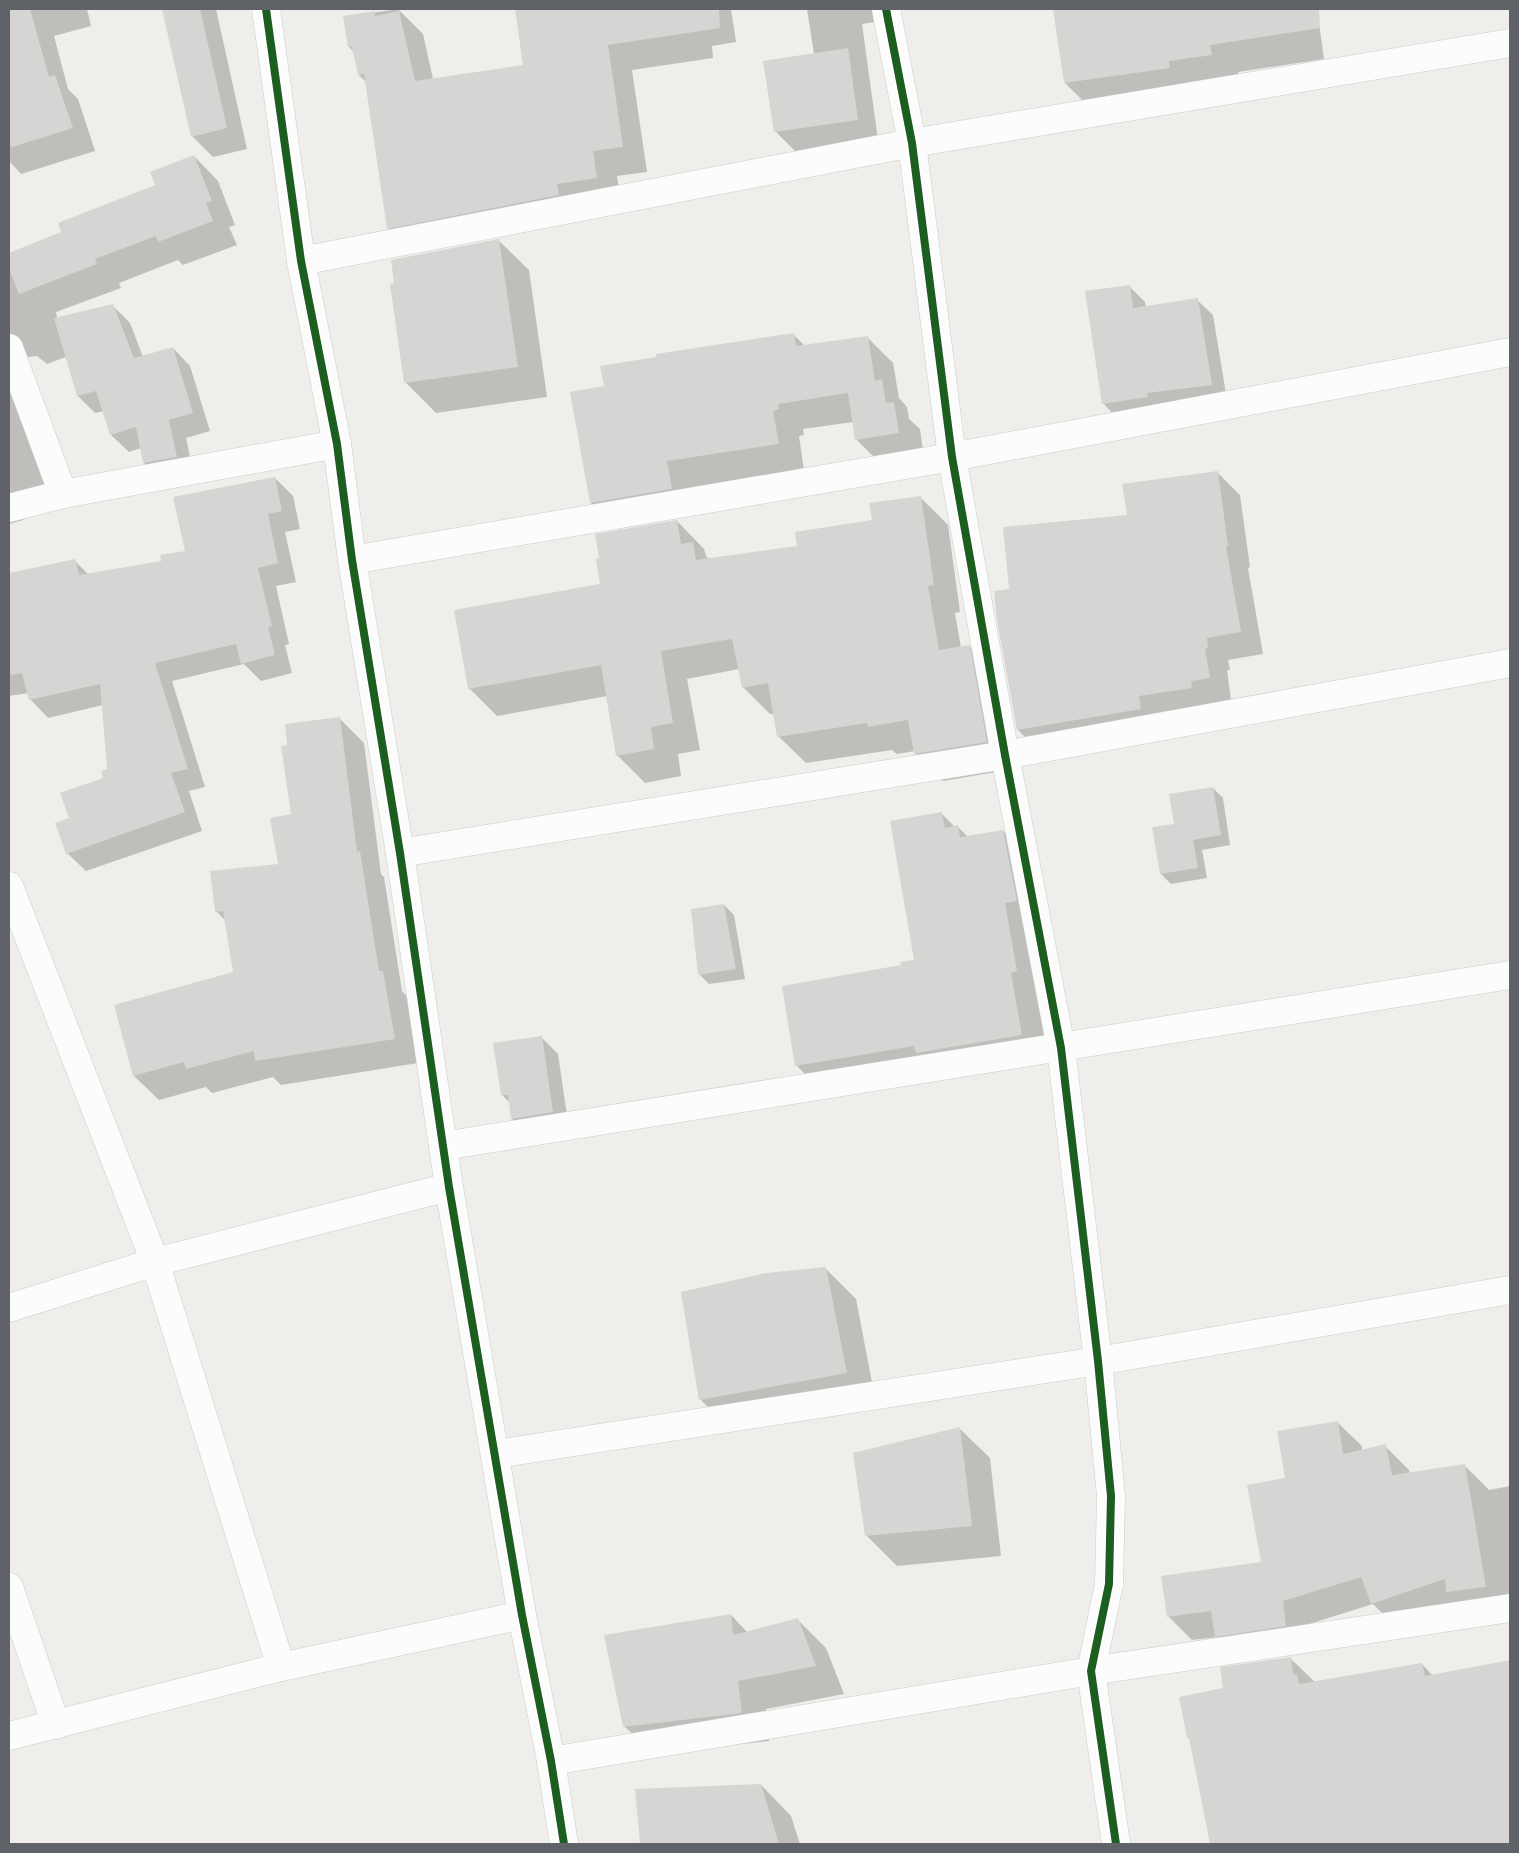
<svg xmlns="http://www.w3.org/2000/svg" width="1519" height="1853" font-family="'Exo 2',sans-serif">
  <style>
    .shadow { fill: #0003 }
    .building { fill: #d6d5d3 }
    .lines { fill: none; stroke-linecap: round; stroke-linejoin: round }
    .minor-casing { stroke: #cbcccc; stroke-width: 29 }
    .tertiary-casing { stroke: #cbcccc; stroke-width: 29 }
    .minor { stroke: #fdfcfc; stroke-width: 28 }
    .tertiary { stroke: #fdfcfc; stroke-width: 28 }
    .cycleway-casing { stroke: #fff; stroke-width: 11 }
    .cycleway { stroke: #1b5e20; stroke-width: 8 }
  </style>
  <rect width="100%" height="100%" fill="#efeeea"/>
  <g class="shadow">
    <path d="M9 9H87L91 26 54 36 68 89 78 99 95 151 21 174 9 161Z"/>
    <path d="M163 9H216L247 149 213 157 192 136Z"/>
    <path d="M398 9 423 34 433 79 525 66 517 9H731L736 42 712 46 713 58 632 70 647 172 617 176 621 203 413 253 388 228 366 82 359 75 354 52 349 47 344 17Z"/>
    <path d="M807 9H886L882 21 862 24 878 140 796 152 775 131 814 54Z"/>
    <path d="M1054 9H1317L1324 59 1238 72 1240 83 1093 111 1065 83Z"/>
    <path d="M194 156 218 181 235 225 229 227 237 245 183 265 178 260 119 283 121 288 56 312 57 318 113 306 130 323 143 357 173 348 190 366 210 431 186 438 194 475 162 480 144 463 141 448 129 452 111 435 104 411 95 413 78 396 66 357 47 364 37 356 28 357 21 362 62 508 29 517 23 520 9 524V255L63 233 157 186Z"/>
    <path d="M498 240 529 270 547 397 436 413 406 383 391 285Z"/>
    <path d="M1129 286 1145 302 1146 308 1197 300 1213 315 1227 400 1118 419 1103 403Z"/>
    <path d="M793 334 805 346 867 337 893 363 899 398 907 407 909 419 920 429 924 459 882 465 856 439 853 422 803 429 804 435 799 436 804 470 692 487 697 515 617 529 591 503 606 387Z"/>
    <path d="M1218 473 1240 495 1250 567 1248 568 1263 654 1228 660 1230 670H1227L1231 700 1212 703 1213 710 1040 752 1018 730 998 620 1011 591 1128 516Z"/>
    <path d="M275 478 293 496 300 529 285 532 296 582 276 586 289 644 285 645 292 673 261 681 244 664 172 681 205 787 189 791 202 831 86 871 67 853 108 770 103 705 48 718 30 699 29 693 9 696V575L75 561 88 574 162 562 187 552Z"/>
    <path d="M920 497 948 525 960 612 955 613 961 648 969 646 997 674 1014 769 943 781 915 753V751L897 754 892 750 806 763 778 736 775 714H770L743 687 739 669 687 679 700 750 678 754 681 776 645 783 617 755 607 696 497 716 469 688 602 585 677 521 704 549 706 556 709 559 799 547 873 521Z"/>
    <path d="M339 718 364 743 381 874 384 877 402 991 407 996 418 1063 281 1085 273 1077 212 1093 206 1087 159 1100 134 1076 234 973 226 921 216 911 279 865 292 815 289 746Z"/>
    <path d="M1213 788 1223 798 1230 845 1202 850 1207 878 1171 884 1161 874 1176 825Z"/>
    <path d="M942 814 955 827H958L968 837 1003 831 1031 859 1038 1000 1049 1063 944 1080 938 1074 824 1093 796 1065 902 966 915 961Z"/>
    <path d="M724 905 734 915 745 979 709 984 699 974Z"/>
    <path d="M542 1038 558 1054 569 1129 529 1135 512 1119 510 1103 502 1095Z"/>
    <path d="M825 1268 856 1299 876 1403 730 1430 700 1399Z"/>
    <path d="M1338 1423 1362 1446V1451L1385 1446 1409 1470 1410 1474 1464 1465 1489 1490 1510 1486V1610L1396 1627 1373 1604 1306 1625 1310 1649 1240 1660 1217 1637 1192 1640 1168 1616 1262 1563 1286 1479Z"/>
    <path d="M959 1428 990 1458 1001 1556 897 1566 866 1535Z"/>
    <path d="M731 1615 748 1633 798 1620 826 1648 844 1694 766 1709 769 1741 653 1754 624 1726Z"/>
    <path d="M1290 1658 1315 1682 1422 1664 1433 1676 1510 1661V1844H1211L1181 1698 1224 1689Z"/>
    <path d="M761 1785 791 1816 800 1844H641L636 1790Z"/>
  </g>
  <g class="building">
    <path d="M9 9H30L49 77 55 75 73 128 9 148Z"/>
    <path d="M162 9H200L227 128 191 137Z"/>
    <path d="M515 9H719L720 28 608 45 623 147 593 151 597 178 557 184 559 195 387 229 364 74 358 75 352 47H348L343 16 375 11V16L399 11 415 81 523 65Z"/>
    <path d="M1053 9H1319L1320 28 1210 45 1212 55 1169 61 1170 68 1064 83Z"/>
    <path d="M848 48 858 120 774 132 763 61Z"/>
    <path d="M194 155 212 201 206 203 213 221 158 242 156 236 95 259 97 264 19 294 9 268V253L61 232 58 223 155 185 150 172Z"/>
    <path d="M499 239 518 367 404 383 390 284 394 283 391 260Z"/>
    <path d="M1130 285 1133 308 1198 298 1212 385 1147 393 1148 397 1102 404 1085 291Z"/>
    <path d="M113 304 134 358 173 347 193 413 169 420 177 457 143 463 136 427 110 435 96 391 77 396 54 318Z"/>
    <path d="M794 333 796 346 868 336 875 381 882 379 886 403 894 402 899 433 855 440 848 393 778 404 779 409 773 411 779 444 667 461 672 489 590 503 570 392 604 386 600 366 656 357V354Z"/>
    <path d="M1218 471 1228 546H1226L1241 632 1207 638 1208 648 1205 649 1210 678 1191 681 1192 688 1139 696 1141 709 1017 730 997 620 994 591 1009 589 1003 527 1127 515 1122 484Z"/>
    <path d="M275 477 282 511 268 514 278 563 258 568 272 626 268 627 275 655 241 664 236 644 155 663 188 769 171 773 185 812 66 854 55 823 69 818 60 793 103 778 101 771 107 769 100 684 29 700 22 673 9 675V573L75 559 79 575 161 561 160 555 185 551 173 497Z"/>
    <path d="M921 496 934 585 928 586 939 650 970 645 987 742 914 754 908 720 868 727 867 723 777 737 768 683 742 688 732 639 661 651 673 723 651 727 654 749 616 756 601 665 468 689 454 610 600 584 596 559 599 558 595 534 677 520 681 544 693 542 696 560 797 546 795 532 872 520 869 503Z"/>
    <path d="M340 717 357 852 360 851 379 971H383L395 1039 255 1061 254 1051 186 1069 184 1062 133 1076 114 1005 233 972 223 911 215 912 210 871 278 864 270 818 291 814 281 746 287 745 285 724Z"/>
    <path d="M1213 787 1221 835 1193 840 1198 868 1160 874 1152 827 1174 824 1169 794Z"/>
    <path d="M942 812 945 828 958 825 960 837 1003 830 1017 901 1005 903 1017 971 1011 973 1022 1035 916 1053 914 1046 795 1066 782 986 901 965 900 962 914 960 890 821Z"/>
    <path d="M724 904 736 969 698 975 691 909Z"/>
    <path d="M542 1036 553 1112 511 1119 508 1095H501L493 1043Z"/>
    <path d="M826 1267 847 1373 699 1400 681 1292 766 1273Z"/>
    <path d="M1338 1421 1343 1454 1386 1444 1392 1475 1465 1464 1486 1587 1446 1592 1445 1579 1371 1604 1361 1577 1283 1601 1286 1626 1215 1637 1211 1611 1167 1617 1161 1576 1261 1562 1247 1485 1285 1478 1277 1431Z"/>
    <path d="M960 1427 972 1526 865 1536 853 1453Z"/>
    <path d="M731 1614 733 1635 798 1618 816 1666 738 1681 742 1713 623 1727 604 1635Z"/>
    <path d="M1291 1657 1293 1675 1297 1674 1299 1684 1422 1663 1425 1676 1510 1660V1844H1210L1189 1737 1187 1738 1179 1697 1223 1688 1220 1667Z"/>
    <path d="M761 1784 779 1844H640L635 1789Z"/>
  </g>
  <g class="lines">
    <g class="minor-casing">
      <g id="minor">
        <path d="M886 9 912 143 952 457 1005 755 1061 1048 1098 1361 1111 1496 1109 1584 1091 1671 1116 1844"/>
        <path d="M301 261 912 143 1510 43"/>
        <path d="M9 348 63 494"/>
        <path d="M9 508 63 494 337 444"/>
        <path d="M352 560 952 457 1510 352"/>
        <path d="M400 853 1005 755 1510 663"/>
        <path d="M9 886 155 1262 281 1667"/>
        <path d="M443 1146 1510 975"/>
        <path d="M9 1308 155 1262 449 1187"/>
        <path d="M496 1454 1098 1361 1510 1290"/>
        <path d="M9 1587 56 1725"/>
        <path d="M9 1736 281 1667 522 1615"/>
        <path d="M551 1761 1091 1671 1510 1608"/>
      </g>
    </g>
    <g class="tertiary-casing">
      <path id="tertiary" d="M266 9 301 261 337 444 352 560 400 853 449 1187 522 1615 551 1761 564 1844"/>
    </g>
    <use href="#minor" class="minor"/>
    <use href="#tertiary" class="tertiary"/>
    <g class="cycleway-casing">
      <g id="cycleway">
        <path d="M266 9 301 261 337 444 352 560 400 853 449 1187 522 1615 551 1761 564 1844"/>
        <path d="M886 9 912 143 952 457 1005 755 1061 1048 1098 1361 1111 1496 1109 1584 1091 1671 1116 1844"/>
      </g>
    </g>
    <use href="#cycleway" class="cycleway"/>
  </g>
  <rect width="1519" height="1853" fill="none" stroke="#5f6368" stroke-width="20"/>
</svg>
